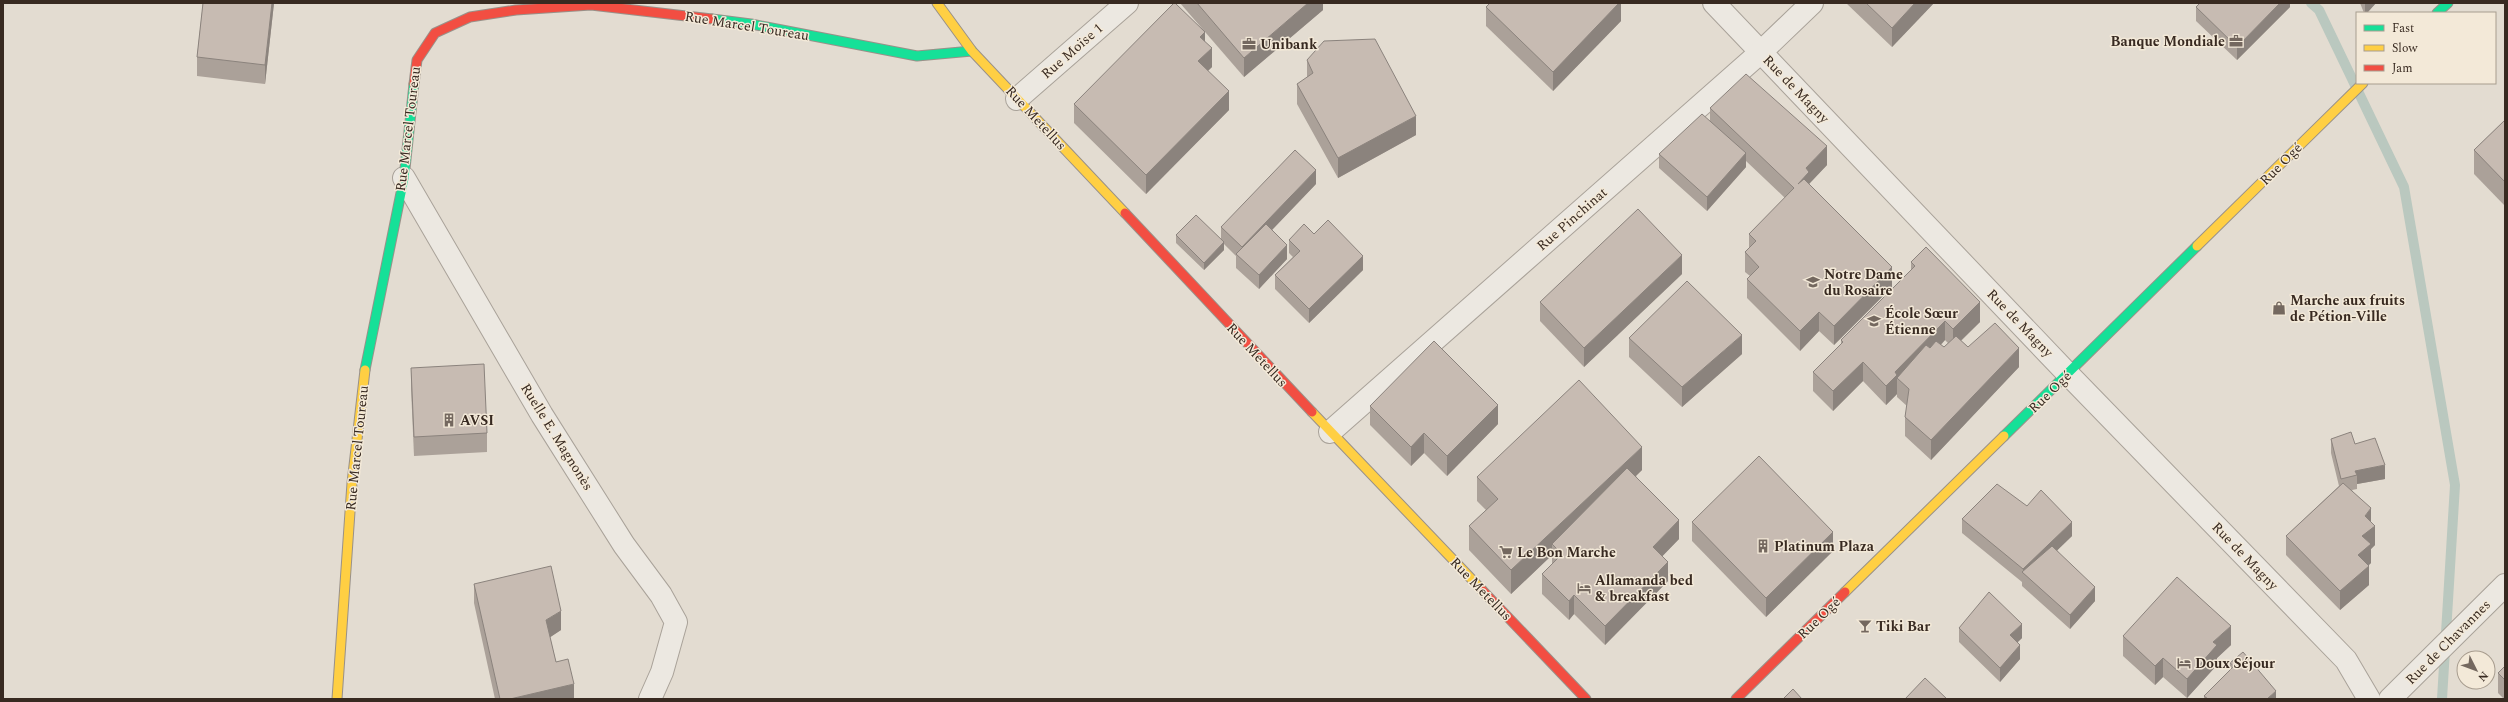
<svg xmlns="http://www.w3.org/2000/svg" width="2508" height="702" font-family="Spectral,serif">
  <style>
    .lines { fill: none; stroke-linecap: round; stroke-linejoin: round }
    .stream { stroke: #bac8bf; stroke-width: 10 }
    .street-casing { stroke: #a9a299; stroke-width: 24 }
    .fast-casing { stroke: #999189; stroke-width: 11 }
    .slow-casing { stroke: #999189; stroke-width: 11 }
    .jam-casing { stroke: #999189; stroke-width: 11 }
    .street { stroke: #ece8e1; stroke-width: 22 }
    .fast { stroke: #16e098; stroke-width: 9 }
    .slow { stroke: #ffcf43; stroke-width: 9 }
    .jam { stroke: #f24e42; stroke-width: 9 }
    .wall { fill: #aba199; fill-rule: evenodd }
    .shaded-wall { fill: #8b837d }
    .building { fill: #c7bbb2; stroke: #8b837d }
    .labels { text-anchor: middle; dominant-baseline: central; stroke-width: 3; stroke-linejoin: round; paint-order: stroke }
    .street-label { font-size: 14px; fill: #382a21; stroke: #f3e9d8 }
    .poi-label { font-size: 14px; font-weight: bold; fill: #382a21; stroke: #f3e9d8; text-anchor: start }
  </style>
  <rect width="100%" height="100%" fill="#e3dcd1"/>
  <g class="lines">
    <path class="stream" d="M2311 3 2319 10 2404 187 2455 485 2442 699"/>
    <g class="street-casing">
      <g id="street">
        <path d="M1714 3 2068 374 2346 660 2369 699"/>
        <path d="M1017 99 1127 3"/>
        <path d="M404 178 542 415 624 545 661 595 676 622 662 672 650 699"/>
        <path d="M1330 432 1761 52 1812 3"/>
        <path d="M2390 699 2505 585"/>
      </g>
    </g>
    <g class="fast-casing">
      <g id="fast">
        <path d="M2437 13 2448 3"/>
        <path d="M712 19 751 24 917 56 972 51"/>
        <path d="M365 370 404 178 414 84"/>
        <path d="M2004 436 2197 246"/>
      </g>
    </g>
    <g class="slow-casing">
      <g id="slow">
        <path d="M937 3 972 51 1125 213"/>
        <path d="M2197 246 2363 83"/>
        <path d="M1312 412 1482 590"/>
        <path d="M1845 592 2004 436"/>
        <path d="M337 699 352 483 365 370"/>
      </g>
    </g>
    <g class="jam-casing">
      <g id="jam">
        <path d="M414 84 417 60 435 33 470 17 516 10 591 5 712 19"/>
        <path d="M1125 213 1312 412"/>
        <path d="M1482 590 1586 699"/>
        <path d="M1736 699 1845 592"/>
      </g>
    </g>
    <use href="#street" class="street"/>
    <use href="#fast" class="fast"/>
    <use href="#slow" class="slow"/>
    <use href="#jam" class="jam"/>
  </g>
  <g class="wall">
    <path d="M203 3H274L265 84 197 76V57Z"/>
    <path d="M1180 3H1323V10L1244 77Z"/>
    <path d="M1621 3V21L1553 91 1486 26V7Z"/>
    <path d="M1846 3H1934L1892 47Z"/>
    <path d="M2290 3V7L2237 60 2196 21V7Z"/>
    <path d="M2360 3H2376L2367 13H2364Z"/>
    <path d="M1205 41 1212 67 1208 71 1229 110 1146 194 1074 123V104Z"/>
    <path d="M1307 60 1416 135 1338 178 1297 104V84L1307 78Z"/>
    <path d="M1710 108 1827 165 1809 184 1892 287 1834 345 1819 331 1800 351 1747 298V279L1750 276 1745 272V252L1749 248V234L1785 198 1746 161V167L1707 211 1659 168V154L1710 121Z"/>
    <path d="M2505 120V206L2474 174V150Z"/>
    <path d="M1316 184 1272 230 1287 259 1259 289 1236 268V256L1224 244V250L1204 270 1176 243V235L1221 239V227Z"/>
    <path d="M1314 234 1363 270 1309 323 1275 289V275L1293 257 1289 253V240Z"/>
    <path d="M1911 262 1980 322 1961 341 1968 347 2019 367 1931 460 1905 436V417L1907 406 1897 397V394L1886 405 1863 381 1833 411 1813 391V372L1841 345V340L1911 270ZM1945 340 1948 343 1944 347 1941 345Z"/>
    <path d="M1682 274 1584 367 1540 321V302Z"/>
    <path d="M1629 338 1742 354 1682 407 1629 357Z"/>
    <path d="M411 368 487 433V452L414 456 411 388Z"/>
    <path d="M1370 406 1498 424 1447 476 1424 453 1411 466 1370 425Z"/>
    <path d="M2331 439 2355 444 2385 479 2357 484V489L2352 490 2371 523 2375 545 2371 549V563L2368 566 2369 585 2340 610 2286 555V536L2339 486 2331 453Z"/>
    <path d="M1642 470 1636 476 1679 539 1662 556 1668 581 1605 645 1574 614 1569 620 1542 594V574L1552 564V555L1511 594 1469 550V526L1486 510 1477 501V477Z"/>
    <path d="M2027 506 2072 536 2057 550 2095 601 2070 629 2022 586V582L1962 533V519Z"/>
    <path d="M1692 522 1833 551 1766 617 1692 541Z"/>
    <path d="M474 584 561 630 550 637 556 662 574 699H495L474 603Z"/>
    <path d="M1959 628 2022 638 2018 642 2020 659 2000 682 1959 642Z"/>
    <path d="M2123 636 2231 645 2217 658V665L2187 698 2163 677 2155 685 2123 656Z"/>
    <path d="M2230 663 2276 699H2204V696L2230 670Z"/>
    <path d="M2505 666V699H2504L2498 693V673Z"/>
  </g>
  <g class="shaded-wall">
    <path d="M272 3H274L265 84V65Z"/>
    <path d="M1308 3H1323V10L1244 77V58Z"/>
    <path d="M1619 3H1621V21L1553 91V72Z"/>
    <path d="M1915 3H1934L1892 47V28Z"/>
    <path d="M2280 3H2290V7L2237 60V47Z"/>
    <path d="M2365 3H2376L2367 13H2365Z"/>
    <path d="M1205 32V52L1200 37Z"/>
    <path d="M1212 48V67L1198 80V61Z"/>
    <path d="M1229 91V110L1146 194V175Z"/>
    <path d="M1416 116V135L1338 178V158Z"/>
    <path d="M1827 146V165L1809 184H1798L1806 168Z"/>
    <path d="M1746 153V167L1707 211V197Z"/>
    <path d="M1316 170V184L1243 260 1242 259V247Z"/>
    <path d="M1224 242V250L1204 270V263Z"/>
    <path d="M1287 245V259L1259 289V275Z"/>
    <path d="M1682 255V274L1584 367V348Z"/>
    <path d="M1363 256V270L1309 323V309Z"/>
    <path d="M1892 267V287L1834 345V326Z"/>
    <path d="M1980 302V322L1953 348V329Z"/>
    <path d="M1819 312V331L1800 351V331Z"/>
    <path d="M1945 321V340L1903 383 1897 378V394L1886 405V386L1895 372Z"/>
    <path d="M1742 335V354L1682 407V387Z"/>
    <path d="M2019 348V367L1931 460V440Z"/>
    <path d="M1863 362V381L1833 411V391Z"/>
    <path d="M1498 405V424L1447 476V456Z"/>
    <path d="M1424 433V453L1411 466V447Z"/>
    <path d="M1642 447V470L1558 550 1552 544V555L1511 594V570Z"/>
    <path d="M2385 465V479L2357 484V475L2355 471Z"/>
    <path d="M2371 508V527L2375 526V545L2371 549V563L2358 574V555L2362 536 2365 516Z"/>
    <path d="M1679 520V539L1653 566V547Z"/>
    <path d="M2072 522V536L2029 578 2023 573V569Z"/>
    <path d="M1833 532V551L1766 617V598Z"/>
    <path d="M1668 562V581L1605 645V626Z"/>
    <path d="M2369 566V585L2340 610V591Z"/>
    <path d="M2095 587V601L2070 629V615Z"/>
    <path d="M1574 595V614L1569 620V601Z"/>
    <path d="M561 611V630L546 640V620Z"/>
    <path d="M2022 624V638L2010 649V635Z"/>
    <path d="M2231 626V645L2217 658V665L2187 698V679L2213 642Z"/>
    <path d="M2020 645V659L2000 682V668Z"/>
    <path d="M2163 658V677L2155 685V666Z"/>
    <path d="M574 684V699H510Z"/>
    <path d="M2276 691V699H2267Z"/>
  </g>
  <g class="building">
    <path d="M203 3H272L265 65 197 57Z"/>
    <path d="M1174 3H1175L1205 32 1200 37 1212 48 1198 61 1229 91 1146 175 1074 104Z"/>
    <path d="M1197 3H1308L1244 58Z"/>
    <path d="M1490 3H1619L1553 72 1486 7Z"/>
    <path d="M1866 3H1915L1892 28Z"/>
    <path d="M2200 3H2280L2237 47 2196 7Z"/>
    <path d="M1375 39 1416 116 1338 158 1297 84 1313 73 1307 60 1324 41Z"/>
    <path d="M1746 74 1827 146 1806 168 1809 172 1798 184 1804 179 1892 267 1834 326 1819 312 1800 331 1747 279 1759 267 1745 252 1756 241 1749 234 1794 188 1710 108Z"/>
    <path d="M1702 114 1746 153 1707 197 1659 154Z"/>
    <path d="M2505 120V182L2474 150Z"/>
    <path d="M1295 150 1316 170 1242 247 1221 227Z"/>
    <path d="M1638 209 1682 255 1584 348 1540 302Z"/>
    <path d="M1196 215 1224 242 1204 263 1176 235Z"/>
    <path d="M1328 220 1363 256 1309 309 1275 275 1300 251 1289 240 1304 224 1314 234Z"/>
    <path d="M1266 224 1287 245 1259 275 1236 254Z"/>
    <path d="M1926 247 1980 302 1953 329 1945 321 1895 372 1897 375 1886 386 1863 362 1833 391 1813 372 1843 342 1841 340 1915 266 1911 262Z"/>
    <path d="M1687 281 1742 335 1682 387 1629 338Z"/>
    <path d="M1995 323 2019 348 1931 440 1905 417 1909 389 1897 378 1926 345 1930 348 1936 341 1944 347 1956 336 1968 347Z"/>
    <path d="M1434 341 1498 405 1447 456 1424 433 1411 447 1370 406Z"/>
    <path d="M484 364 487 433 414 437 411 368Z"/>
    <path d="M1579 380 1642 447 1511 570 1469 526 1498 499 1477 477Z"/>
    <path d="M2351 432 2355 444 2375 438 2385 465 2355 471 2357 475 2341 479 2331 439Z"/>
    <path d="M1759 456 1833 532 1766 598 1692 522Z"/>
    <path d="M1627 468 1679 520 1653 547 1668 562 1605 626 1574 595 1569 601 1542 574 1562 554 1552 544Z"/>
    <path d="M2343 483 2371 508 2365 516 2375 526 2362 536 2371 544 2358 555 2369 566 2340 591 2286 536Z"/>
    <path d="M1997 484 2027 506 2041 490 2072 522 2023 569 1962 519Z"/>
    <path d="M2052 546 2095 587 2070 615 2022 572Z"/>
    <path d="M551 566 561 611 546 620 556 662 568 659 574 684 510 699H500L474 584Z"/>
    <path d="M2177 577 2231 626 2213 642 2217 645 2187 679 2163 658 2155 666 2123 636Z"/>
    <path d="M1989 592 2022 624 2010 635 2020 645 2000 668 1959 628Z"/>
    <path d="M2243 652 2276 691 2267 699H2208L2204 696 2234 666 2230 663Z"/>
    <path d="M2505 666V680L2498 673Z"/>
    <path d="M1925 678 1947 699H1905Z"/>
    <path d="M1793 689 1802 699H1783Z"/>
  </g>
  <defs>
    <g id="office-bare" transform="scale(1.08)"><path d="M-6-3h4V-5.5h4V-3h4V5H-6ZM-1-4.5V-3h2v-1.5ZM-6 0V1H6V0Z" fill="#74685f" stroke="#f3e9d8" stroke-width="2.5" paint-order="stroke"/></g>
    <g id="university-bare" transform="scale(1.08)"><path d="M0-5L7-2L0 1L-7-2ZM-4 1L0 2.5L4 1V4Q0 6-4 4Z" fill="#74685f" stroke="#f3e9d8" stroke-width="2.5" paint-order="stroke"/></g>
    <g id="shop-bare" transform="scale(1.08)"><path d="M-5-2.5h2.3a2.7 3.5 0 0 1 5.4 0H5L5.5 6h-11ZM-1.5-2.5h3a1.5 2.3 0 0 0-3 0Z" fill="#74685f" stroke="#f3e9d8" stroke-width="2.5" paint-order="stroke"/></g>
    <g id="school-bare" transform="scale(1.08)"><path d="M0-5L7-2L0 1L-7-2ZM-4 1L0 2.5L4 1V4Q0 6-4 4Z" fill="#74685f" stroke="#f3e9d8" stroke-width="2.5" paint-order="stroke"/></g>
    <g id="building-bare" transform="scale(1.08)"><path d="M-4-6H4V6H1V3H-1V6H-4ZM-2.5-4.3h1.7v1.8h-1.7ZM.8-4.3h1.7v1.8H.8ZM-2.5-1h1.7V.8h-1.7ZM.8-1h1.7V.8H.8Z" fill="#74685f" stroke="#f3e9d8" stroke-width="2.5" paint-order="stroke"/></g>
    <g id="supermarket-bare" transform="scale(1.08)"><path d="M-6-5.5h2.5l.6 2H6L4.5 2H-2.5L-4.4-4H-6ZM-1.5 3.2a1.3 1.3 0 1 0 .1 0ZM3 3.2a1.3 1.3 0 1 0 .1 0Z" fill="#74685f" stroke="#f3e9d8" stroke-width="2.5" paint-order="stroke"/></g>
    <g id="hotel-bare" transform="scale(1.08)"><path d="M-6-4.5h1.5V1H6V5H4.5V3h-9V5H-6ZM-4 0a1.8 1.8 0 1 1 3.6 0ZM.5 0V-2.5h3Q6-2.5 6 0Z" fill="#74685f" stroke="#f3e9d8" stroke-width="2.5" paint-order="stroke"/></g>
    <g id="bar-bare" transform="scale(1.08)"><path d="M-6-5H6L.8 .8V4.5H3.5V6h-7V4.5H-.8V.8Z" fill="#74685f" stroke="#f3e9d8" stroke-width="2.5" paint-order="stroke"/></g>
  </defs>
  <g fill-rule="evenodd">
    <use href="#office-bare" x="2236" y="41"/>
    <use href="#office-bare" x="1249" y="44"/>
    <use href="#university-bare" x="1813" y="282"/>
    <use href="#shop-bare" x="2279" y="308"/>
    <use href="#school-bare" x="1874" y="321"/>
    <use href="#building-bare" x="449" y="420"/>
    <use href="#building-bare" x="1763" y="546"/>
    <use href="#supermarket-bare" x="1506" y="552"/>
    <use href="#hotel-bare" x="1584" y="588"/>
    <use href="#bar-bare" x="1865" y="626"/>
    <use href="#hotel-bare" x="2184" y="663"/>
  </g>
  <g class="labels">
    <g class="street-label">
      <text transform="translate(747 26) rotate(9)">Rue Marcel Toureau</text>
      <text transform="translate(1072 51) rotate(-41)">Rue Moïse 1</text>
      <text transform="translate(1796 89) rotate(46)">Rue de Magny</text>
      <text transform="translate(1036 118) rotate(47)">Rue Metellus</text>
      <text transform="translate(408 129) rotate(-83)">Rue Marcel Toureau</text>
      <text transform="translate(2281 164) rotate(-45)">Rue Ogé</text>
      <text transform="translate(1572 219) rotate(-41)">Rue Pinchinat</text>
      <text transform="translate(2020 323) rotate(46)">Rue de Magny</text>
      <text transform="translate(1257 355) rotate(47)">Rue Metellus</text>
      <text transform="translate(2050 392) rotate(-44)">Rue Ogé</text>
      <text transform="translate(557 437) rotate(58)">Ruelle E. Magnonès</text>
      <text transform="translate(357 448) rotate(-84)">Rue Marcel Toureau</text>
      <text transform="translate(2245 556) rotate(46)">Rue de Magny</text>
      <text transform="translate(1481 589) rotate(46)">Rue Metellus</text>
      <text transform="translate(1819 618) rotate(-44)">Rue Ogé</text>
      <text transform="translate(2448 642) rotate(-45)">Rue de Chavannes</text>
    </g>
    <g class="poi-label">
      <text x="2225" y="41" text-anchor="end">Banque Mondiale</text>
      <text x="1260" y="44">Unibank</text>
      <text x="1824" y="274">Notre Dame<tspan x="1824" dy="16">du Rosaire</tspan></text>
      <text x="2290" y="300">Marche aux fruits<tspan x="2290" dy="16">de Pétion-Ville</tspan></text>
      <text x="1885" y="313">École Sœur<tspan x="1885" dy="16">Étienne</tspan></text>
      <text x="460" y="420">AVSI</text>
      <text x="1774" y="546">Platinum Plaza</text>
      <text x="1517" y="552">Le Bon Marche</text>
      <text x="1595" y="580">Allamanda bed<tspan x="1595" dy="16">&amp; breakfast</tspan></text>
      <text x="1876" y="626">Tiki Bar</text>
      <text x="2195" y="663">Doux Séjour</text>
    </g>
  </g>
  <rect width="2508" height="702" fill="none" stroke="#382a21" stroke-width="8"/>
  <rect x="2356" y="12" width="140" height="72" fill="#f3e9d8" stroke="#a89d8f"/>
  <rect x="2364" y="25" width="20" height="6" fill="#16e098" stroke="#a89d8f"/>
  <text x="2392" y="32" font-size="12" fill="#382a21">Fast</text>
  <rect x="2364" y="45" width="20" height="6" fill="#ffcf43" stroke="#a89d8f"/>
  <text x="2392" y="52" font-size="12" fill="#382a21">Slow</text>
  <rect x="2364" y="65" width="20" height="6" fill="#f24e42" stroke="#a89d8f"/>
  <text x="2392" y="72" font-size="12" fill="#382a21">Jam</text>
  <g transform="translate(2476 670) rotate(132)"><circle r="19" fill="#f3e9d8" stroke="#a89d8f"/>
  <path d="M0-3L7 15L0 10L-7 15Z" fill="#74685f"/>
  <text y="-6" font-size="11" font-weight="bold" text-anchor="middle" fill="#382a21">N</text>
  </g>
</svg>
